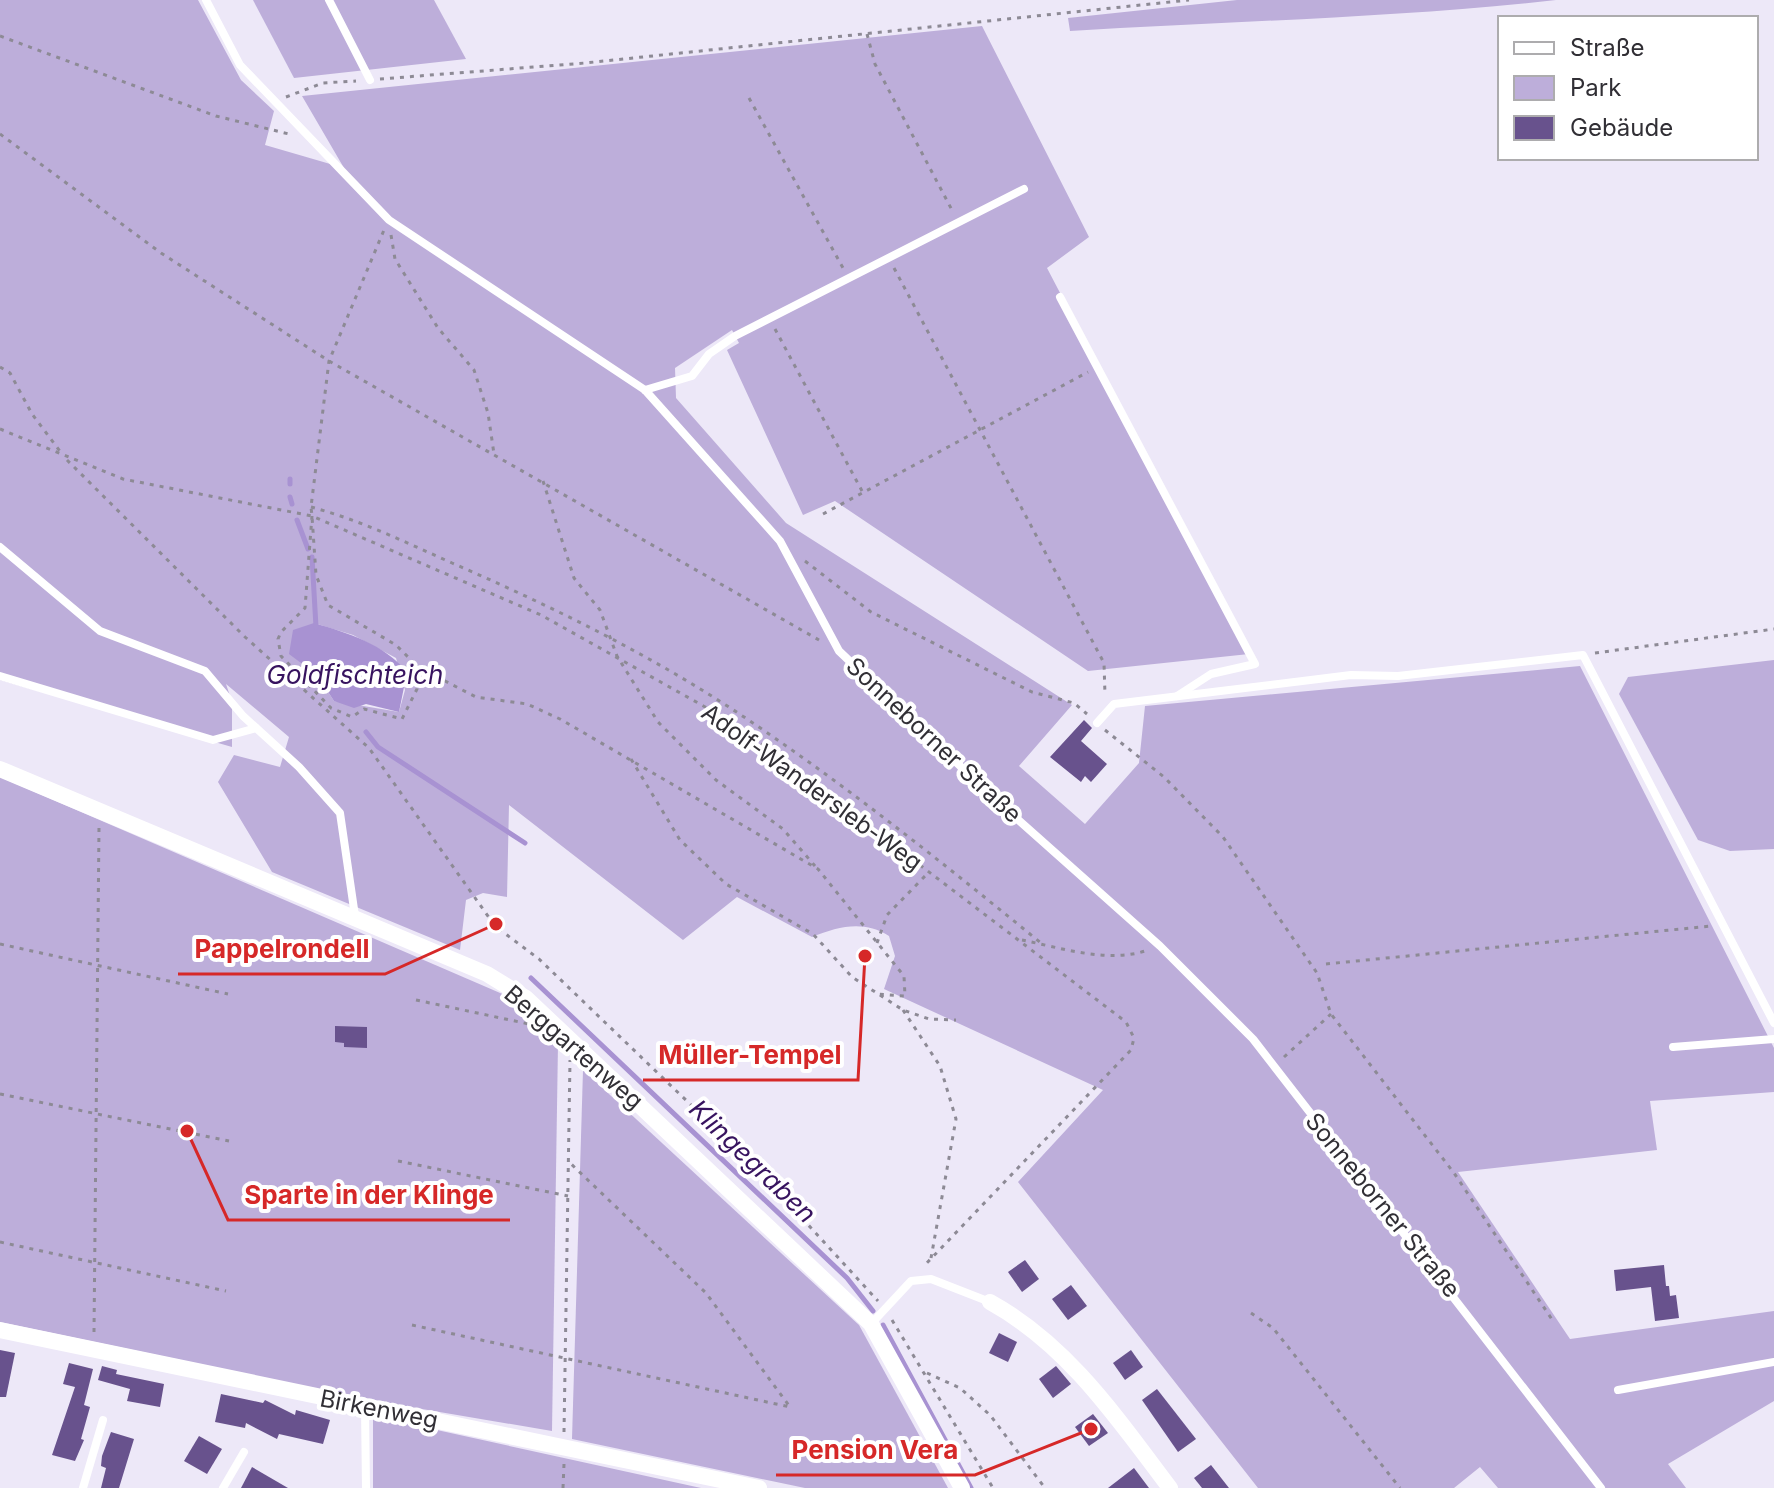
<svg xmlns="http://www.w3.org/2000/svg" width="1774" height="1488" font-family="Inter,sans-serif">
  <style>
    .green { fill: #bdaeda; fill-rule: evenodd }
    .water { fill: #a892d2 }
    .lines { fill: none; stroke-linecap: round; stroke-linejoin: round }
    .stream { stroke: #a892d2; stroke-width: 5 }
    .building { fill: #68528d }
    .path { stroke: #8d8a95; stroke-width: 3; stroke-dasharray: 4 6; stroke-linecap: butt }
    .service { stroke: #fff; stroke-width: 8 }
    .minor { stroke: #fff; stroke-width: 16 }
    .labels { text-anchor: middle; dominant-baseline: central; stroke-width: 8; stroke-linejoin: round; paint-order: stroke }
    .street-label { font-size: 24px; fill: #312f35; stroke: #fff }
    .water-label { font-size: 26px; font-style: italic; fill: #37135f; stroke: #fff }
    .leader { fill: none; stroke: #d62828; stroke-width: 3 }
    .callout-dot { fill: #d62828; stroke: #fff; stroke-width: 3 }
    .callout-label { font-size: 26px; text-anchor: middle; font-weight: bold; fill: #d62828; stroke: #fff; stroke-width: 8; stroke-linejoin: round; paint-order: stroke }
  </style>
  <rect width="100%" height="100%" fill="#ede8f8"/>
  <g class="green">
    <path d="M0 0H198L241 80 274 111 265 145 344 168 302 96 982 26 1089 237 1047 268 1249 654 1088 671 835 501 803 515 727 350 739 343 732 330 675 368 676 398 786 523 1072 705 1019 766 1085 824 1139 763 1145 706 1580 666 1774 1048V1092L1650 1101 1657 1150 1458 1172 1570 1339 1774 1311V1401L1668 1464 1686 1488H1498L1480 1467 1454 1488H1258L1018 1182 1103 1090 884 989 895 956 889 936C864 920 839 926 812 937L737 897 683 940 509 805 507 897 483 893 466 900 460 950 272 872 218 782 234 755 280 767 289 737 226 684 232 702V747L0 680ZM314 623 353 635 396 658 405 690 399 712 334 701 317 675Z"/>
    <path d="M253 0H434L466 59 294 78Z"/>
    <path d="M1237 0H1556C1396 18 1231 21 1070 31L1068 18Z"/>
    <path d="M1774 660V849L1730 851 1698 840 1619 694 1628 677Z"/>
    <path d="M0 777 512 998 558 1043 552 1431 369 1400 0 1322Z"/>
    <path d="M583 1070 859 1325 948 1488H805L572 1439Z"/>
    <path d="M373 1416 701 1488H373Z"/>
  </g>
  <path class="water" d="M314 623C348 633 384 644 407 672L399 712 366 704 354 708 334 701 317 675 289 654 293 630Z"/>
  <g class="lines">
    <g class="stream">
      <path d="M290 484V479"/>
      <path d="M290 497 292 504"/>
      <path d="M297 520 308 549"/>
      <path d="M312 557 316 627"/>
      <path d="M366 732 378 747 525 843"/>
      <path d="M531 978 847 1278 873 1311"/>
      <path d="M883 1325 971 1488"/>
    </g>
  </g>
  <g class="building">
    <path d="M1084 720 1092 728 1081 741 1107 764 1091 782 1085 776 1081 782 1050 757Z"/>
    <path d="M335 1026 367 1027V1048L344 1047V1043L335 1042Z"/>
    <path d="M1025 1260 1039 1279 1022 1292 1008 1272Z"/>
    <path d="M1664 1265 1666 1286H1669L1670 1296 1676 1295 1679 1318 1655 1321 1651 1287 1616 1291 1614 1270Z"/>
    <path d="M1071 1285 1087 1306 1068 1320 1052 1299Z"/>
    <path d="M999 1333 1017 1342 1008 1362 989 1353Z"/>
    <path d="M0 1350 15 1353 6 1397H0Z"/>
    <path d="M1131 1350 1143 1367 1125 1380 1113 1363Z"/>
    <path d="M69 1363 93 1369 84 1405 90 1407 81 1439 84 1440 75 1461 52 1455 75 1387 63 1384Z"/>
    <path d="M102 1366 117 1370 116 1374 164 1384 160 1407 127 1401 130 1389 98 1380Z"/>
    <path d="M1056 1366 1071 1384 1053 1398 1039 1379Z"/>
    <path d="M1157 1389 1196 1439 1178 1452 1142 1400Z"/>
    <path d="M221 1394 263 1403 265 1400 295 1415 296 1410 330 1420 323 1444 279 1434 277 1439 246 1423 245 1428 215 1422Z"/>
    <path d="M1093 1414 1108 1433 1089 1446 1075 1427Z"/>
    <path d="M111 1432 134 1439 119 1488H101L106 1468 101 1466 102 1456Z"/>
    <path d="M199 1436 222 1449 207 1474 184 1461Z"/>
    <path d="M1211 1465 1229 1488H1202L1194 1478Z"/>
    <path d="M252 1467 288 1488H241Z"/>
    <path d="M1134 1468 1149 1488H1108Z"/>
  </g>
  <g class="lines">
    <g class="path">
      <path d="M867 34 875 64 953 212"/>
      <path d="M0 36 216 116 289 134"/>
      <path d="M380 79 585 63 1189 0"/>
      <path d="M286 97 323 83 356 81"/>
      <path d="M749 98 843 268"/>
      <path d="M0 134 161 253 329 361 819 640"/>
      <path d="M391 235 395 259 438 328 474 370 488 413 494 454"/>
      <path d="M894 268 1104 663 1105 695"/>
      <path d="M775 329 862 491"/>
      <path d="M0 367 10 373 32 414 62 454"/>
      <path d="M0 429 123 479 312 516 541 615 732 722 1126 1022 1134 1038 1131 1050 923 1267"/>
      <path d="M67 460 245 637 369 748 495 926 539 959 690 1104 767 1180 878 1301"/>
      <path d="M543 481 574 578 600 610 617 656 658 722 716 780 783 829 815 866"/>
      <path d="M311 507C360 520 405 542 452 563 551 606 651 655 741 715 846 785 944 864 1041 943"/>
      <path d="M823 514 1088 372"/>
      <path d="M312 516 305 608 281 632 278 639 281 656 331 708 352 717 364 709 402 719 417 689 418 667 396 645 328 605 316 575 312 516 311 507 329 361 384 230"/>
      <path d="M805 561 871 612 1032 692 1074 703 1087 714"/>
      <path d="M1595 653 1774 629"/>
      <path d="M418 667 476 697 527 704 560 719 818 869 904 976 905 996 876 994"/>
      <path d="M1105 730 1164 777 1223 837 1317 973 1331 1014 1454 1173 1553 1321"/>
      <path d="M631 759 680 840 726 884 813 934 852 977 903 1010 929 1019 956 1020"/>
      <path d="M1022 940C1062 948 1109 964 1148 950"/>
      <path d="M877 943 887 915 928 873"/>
      <path d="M0 944 228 994"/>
      <path d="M1326 964 1711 926"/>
      <path d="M416 1000 529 1024"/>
      <path d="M903 1010 940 1066 956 1119 931 1258"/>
      <path d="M1284 1057 1331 1014"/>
      <path d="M0 1094 229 1141"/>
      <path d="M398 1161 568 1196"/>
      <path d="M0 1242 226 1291"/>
      <path d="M1251 1313 1273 1328 1400 1488"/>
      <path d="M892 1320 993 1488"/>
      <path d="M412 1325 790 1407 706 1293 568 1161"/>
      <path d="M94 1332 99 827"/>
      <path d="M927 1373 960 1388 990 1415 1045 1488"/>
      <path d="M564 1432 570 1060"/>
      <path d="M563 1488 564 1464"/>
    </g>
    <g class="service">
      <path d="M206 0 240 65 389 220 645 390 780 541 839 651 997 801 1160 946 1253 1039 1601 1488"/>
      <path d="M329 0 370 80"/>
      <path d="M1060 297 1255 664 1211 674 1177 696"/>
      <path d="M645 390 692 376 709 354 735 336 1024 189"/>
      <path d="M0 547 100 631 205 671 243 716 299 767 340 813 355 916"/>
      <path d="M0 676 213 740 256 728"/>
      <path d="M1097 723 1114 704 1351 675 1398 676 1583 655 1774 1023"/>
      <path d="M1673 1047 1774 1039"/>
      <path d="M871 1324 911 1281 931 1279 990 1302"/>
      <path d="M1618 1390 1774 1362"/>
      <path d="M365 1407 366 1488"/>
      <path d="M83 1488 103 1420"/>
      <path d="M223 1488 244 1452"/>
    </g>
    <g class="minor">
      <path d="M0 769 487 974 526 998 871 1324 962 1488"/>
      <path d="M990 1302C1068 1345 1117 1418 1170 1488"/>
      <path d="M0 1330 759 1488"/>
    </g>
  </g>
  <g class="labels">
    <g class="street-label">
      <text transform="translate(934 740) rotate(43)">Sonneborner Straße</text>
      <text transform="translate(812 787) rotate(36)">Adolf-Wandersleb-Weg</text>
      <text transform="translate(574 1047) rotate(41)">Berggartenweg</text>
      <text transform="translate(1383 1205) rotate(51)">Sonneborner Straße</text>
      <text transform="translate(379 1409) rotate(11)">Birkenweg</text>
    </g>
    <g class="water-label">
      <text x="355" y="674">Goldfischteich</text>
      <text transform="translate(753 1161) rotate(44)">Klingegraben</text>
    </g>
  </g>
  <path class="leader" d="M496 924L385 974H178M865 956L858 1080H643M187 1131L228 1220H510M1091 1429L975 1475H776"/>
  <g class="callout-dot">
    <circle cx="496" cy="924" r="8"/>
    <circle cx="865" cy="956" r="8"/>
    <circle cx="187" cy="1131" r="8"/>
    <circle cx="1091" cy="1429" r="8"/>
  </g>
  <g class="callout-label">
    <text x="282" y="958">Pappelrondell</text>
    <text x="750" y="1064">Müller-Tempel</text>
    <text x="369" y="1204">Sparte in der Klinge</text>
    <text x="875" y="1459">Pension Vera</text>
  </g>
  <rect x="1498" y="16" width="260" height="144" fill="#ffffff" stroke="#adacae" stroke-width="2"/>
  <rect x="1514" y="42" width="40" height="12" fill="#ffffff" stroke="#adacae" stroke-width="2"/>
  <text x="1570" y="56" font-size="24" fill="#312f35">Straße</text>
  <rect x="1514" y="76" width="40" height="24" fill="#bdaeda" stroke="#adacae" stroke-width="2"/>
  <text x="1570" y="96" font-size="24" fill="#312f35">Park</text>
  <rect x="1514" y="116" width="40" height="24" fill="#68528d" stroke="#adacae" stroke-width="2"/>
  <text x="1570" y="136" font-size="24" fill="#312f35">Gebäude</text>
</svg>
